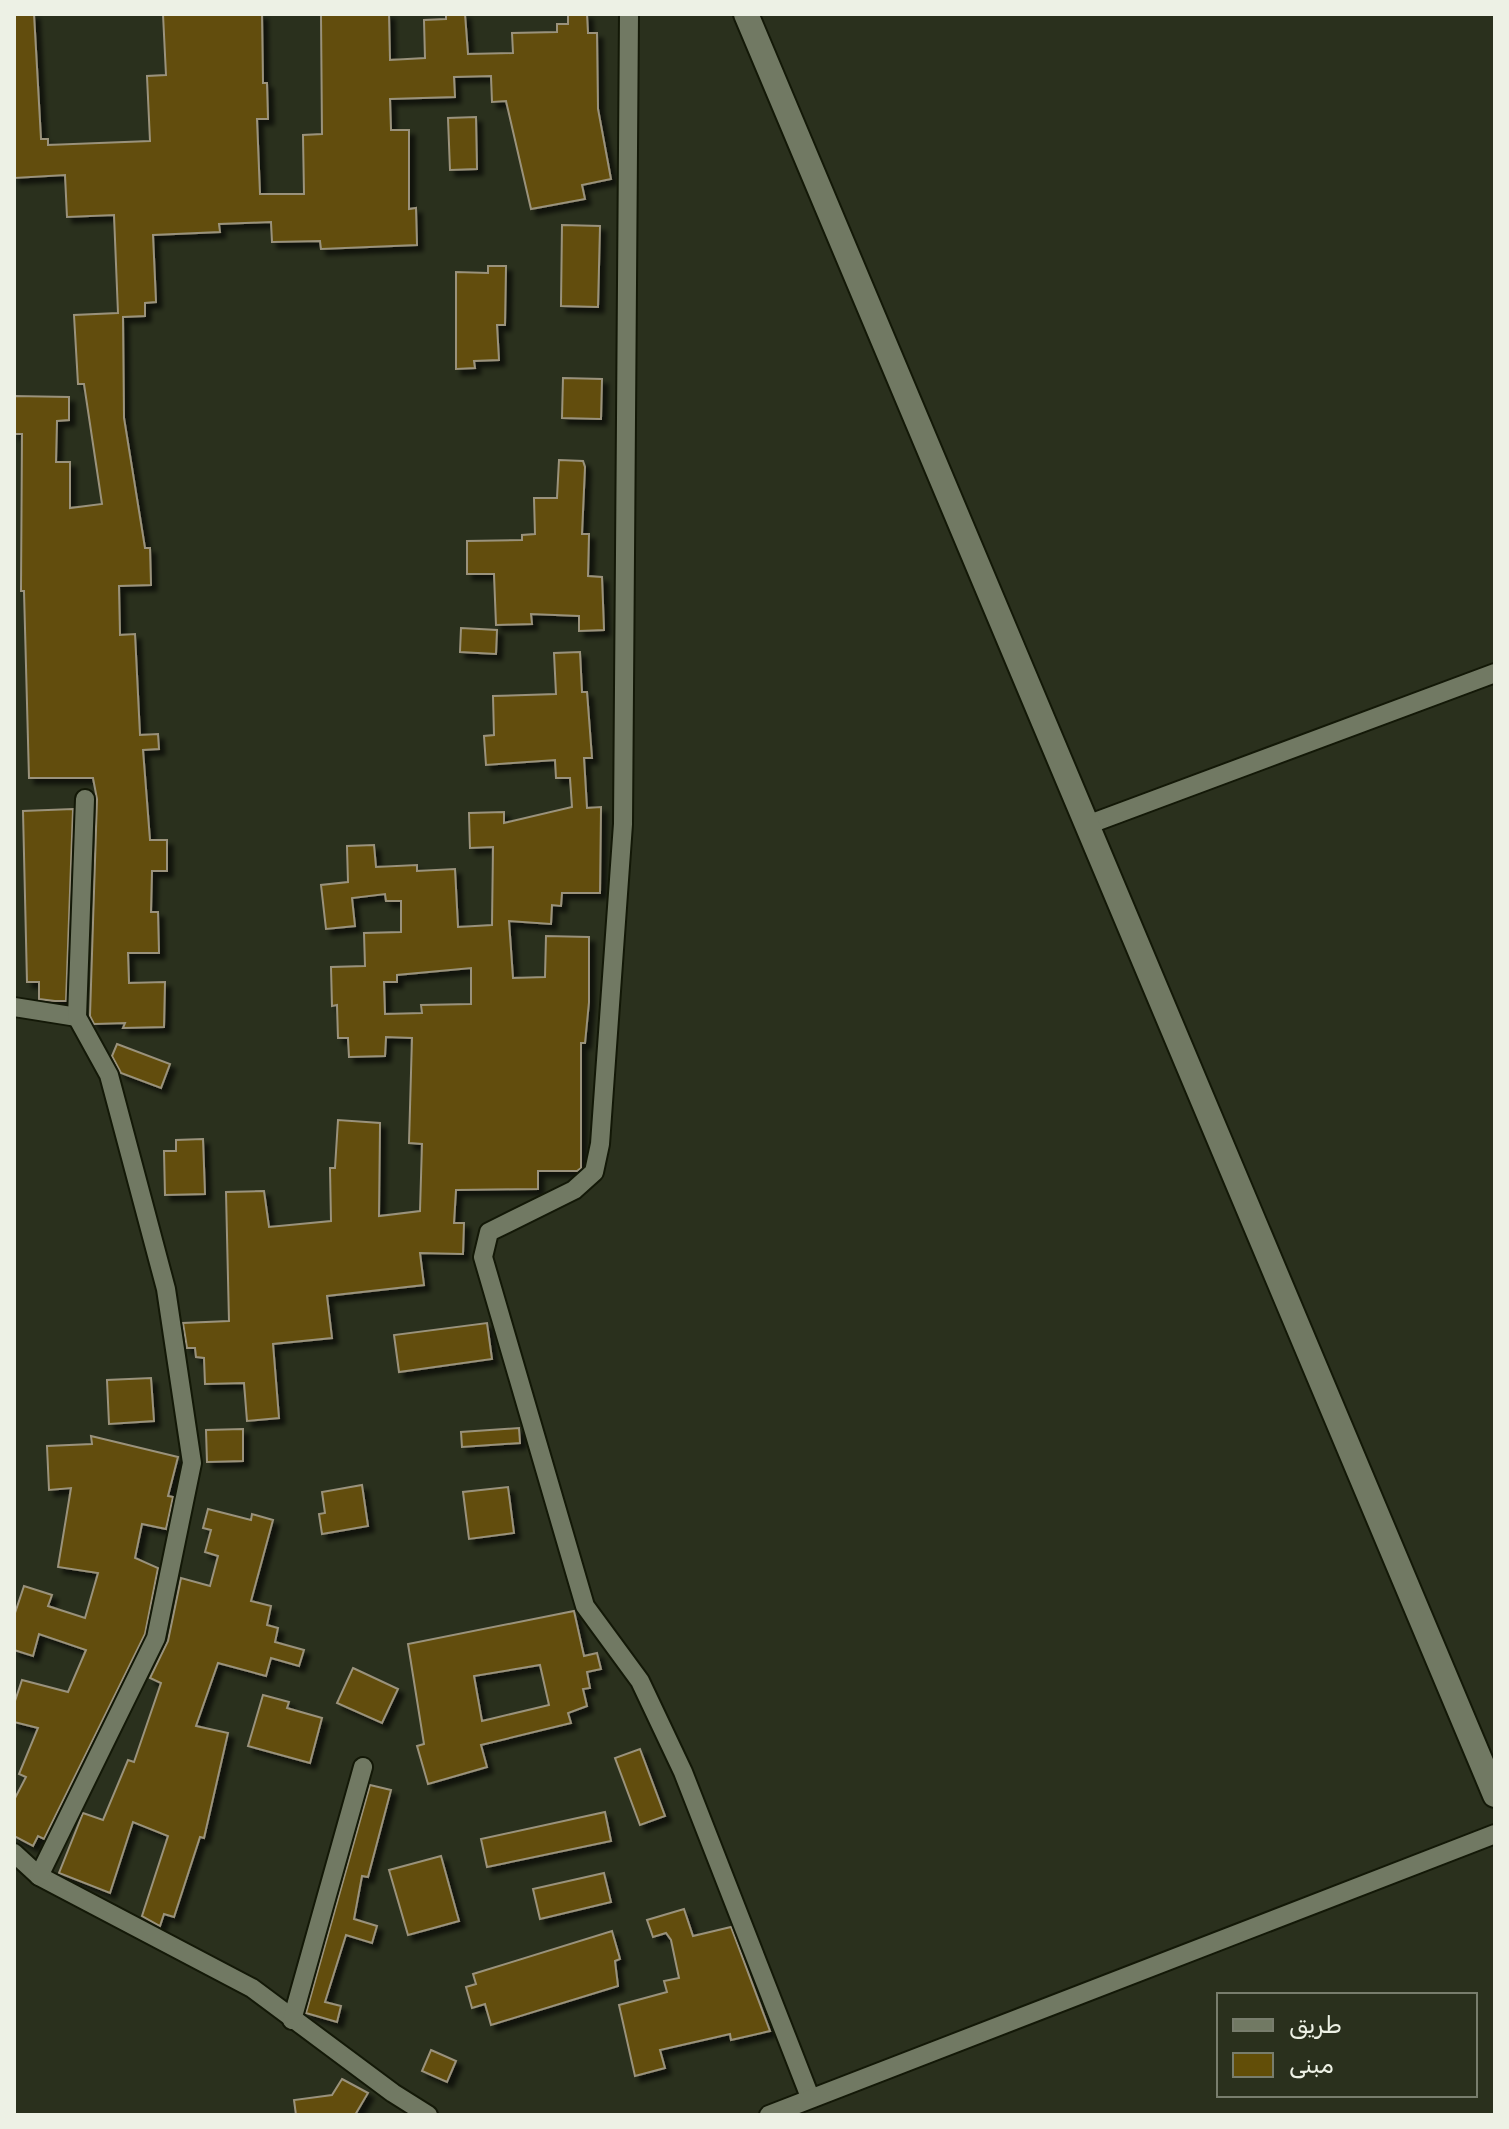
<svg xmlns="http://www.w3.org/2000/svg" width="1509" height="2129" font-family="Rubik,Vazirmatn,sans-serif">
  <style>
    .building { fill: #624e08; stroke: #9a927c; stroke-width: 2; fill-rule: evenodd; filter: url(#shadow) }
    .lines { fill: none; stroke-linecap: round; stroke-linejoin: round }
    .minor-casing { stroke: #131807; stroke-width: 22 }
    .secondary-casing { stroke: #131807; stroke-width: 28 }
    .minor { stroke: #717963; stroke-width: 18 }
    .secondary { stroke: #717963; stroke-width: 24 }
  </style>
  <defs>
    <filter id="shadow"><feDropShadow dx="5.5" dy="5.5" stdDeviation="2" flood-color="#0009"/></filter>
  </defs>
  <rect width="100%" height="100%" fill="#2a301d"/>
  <g class="building">
    <path d="M14 14H34L41 139H48V145L150 141 147 76 166 75 163 14H262L263 83H267L268 119H257L260 194H304L303 135 322 134 321 14H389L390 60 425 58 424 20 446 19V14H465L468 54 513 53 512 33 557 32V24H568V14H587L588 33H597L598 109 611 179 582 185 585 199 531 209 506 101 492 102 491 76 454 77 455 97 390 99 391 130H409V209L416 208 417 245 321 249 320 241 272 242 271 222 219 224 220 232 153 235 156 302 145 303V316L123 317 124 418 145 548H150L151 585 119 586 120 635 135 634 140 735 158 734 159 749 143 750 150 840H167V871H152L151 912H158L159 953H128L129 983 165 982 164 1027 123 1028 125 1023 94 1024 90 1016 97 799 93 778H29L24 591H21L22 434H14V396L69 397V420L57 421 56 462H70V508L102 504 84 384H78L74 315 118 313 114 215 67 217 65 175 14 178Z"/>
    <path d="M476 117 477 169 450 170 448 118Z"/>
    <path d="M562 225 600 226 598 307 561 306Z"/>
    <path d="M488 266H506L505 325H497L499 360 474 361 475 368 456 369V272L488 273Z"/>
    <path d="M563 378 602 379 601 419 562 418Z"/>
    <path d="M559 460 583 461 585 467 582 534H589L588 576 602 577 604 630 579 631V616L531 614 532 624 496 625 494 574H467V541L522 540V535L535 534 534 498H557Z"/>
    <path d="M461 628 497 630 496 654 460 652Z"/>
    <path d="M580 652 582 692H587L592 758H584L587 808 601 807 600 893H562L561 906 552 905 551 924 509 921 513 978 545 977 546 936 589 937V1002L585 1043H581V1168L577 1171H538V1189L456 1190 454 1223H464L463 1254 420 1253 424 1285 327 1296 332 1338 273 1344 279 1418 247 1421 244 1383 205 1384 204 1358 196 1357 195 1348H187L183 1323 229 1321 226 1192 264 1191 269 1227 331 1221 330 1168H335L338 1120 380 1123 379 1216 420 1211 422 1144 409 1143 412 1038 386 1037 385 1056 349 1057 348 1038H338L337 1005 332 1006 331 967 365 966 364 933 401 932V901H386L385 894 352 898 355 926 326 929 321 885 348 882 347 846 374 845 376 867 417 865V871L455 869 458 927 492 925 493 847 470 848 469 813 504 812V823L572 807 570 778H556L555 760 486 765 484 736 494 735 493 696 556 694 554 653ZM471 968V1004L421 1005 422 1013 385 1014 384 982H397V975Z"/>
    <path d="M73 809 66 1001H55L39 999V982H27L23 811Z"/>
    <path d="M117 1044 170 1064 161 1088 121 1073 112 1056Z"/>
    <path d="M203 1139 205 1194 165 1195 164 1151H176V1140Z"/>
    <path d="M487 1323 492 1359 399 1372 394 1335Z"/>
    <path d="M151 1378 154 1421 109 1424 107 1380Z"/>
    <path d="M519 1428 520 1443 462 1447 461 1432Z"/>
    <path d="M243 1429V1461L207 1462 206 1430Z"/>
    <path d="M91 1436 178 1457 168 1496 173 1497 166 1529 142 1524 135 1558 158 1568 145 1634 44 1839 38 1836 33 1846 14 1836V1800L26 1777 19 1774 38 1728 14 1722V1704L22 1680 68 1692 86 1650 39 1634 33 1656 14 1650V1616L24 1586 52 1595 48 1606 85 1618 98 1573 58 1567 71 1488 49 1490 47 1446 92 1444Z"/>
    <path d="M362 1485 368 1526 322 1534 319 1514 325 1513 322 1492Z"/>
    <path d="M508 1487 514 1533 469 1539 463 1492Z"/>
    <path d="M208 1509 251 1520 252 1514 273 1520 251 1601 271 1606 267 1625 278 1628 275 1642 304 1650 299 1666 271 1658 266 1676 218 1663 196 1726 228 1733 204 1838 200 1837 174 1917 164 1914 160 1926 142 1916 168 1836 133 1822 110 1893 59 1873 83 1813 103 1820 128 1760 134 1762 161 1683 150 1678 168 1641 181 1578 210 1586 218 1556 205 1552 211 1530 203 1528Z"/>
    <path d="M574 1611 584 1656 597 1653 601 1669 587 1672 590 1688 583 1689 587 1706 568 1713 571 1723 481 1745 487 1767 428 1784 417 1746 424 1744 408 1644ZM540 1665 549 1705 482 1721 474 1676Z"/>
    <path d="M353 1668 398 1689 382 1723 337 1703Z"/>
    <path d="M263 1695 289 1702 287 1708 322 1718 310 1763 248 1746Z"/>
    <path d="M640 1749 665 1816 640 1825 615 1758Z"/>
    <path d="M370 1785 391 1790 368 1877 362 1876 354 1919 377 1926 372 1943 346 1935 325 2002 341 2006 337 2022 306 2013Z"/>
    <path d="M605 1812 611 1841 487 1867 481 1839Z"/>
    <path d="M441 1856 459 1921 408 1935 389 1870Z"/>
    <path d="M604 1873 611 1902 540 1919 533 1889Z"/>
    <path d="M684 1909 693 1936 731 1927 770 2031 731 2040 730 2034 660 2050 665 2068 635 2076 619 2005 667 1992 664 1981 679 1978 671 1940 666 1933 653 1937 647 1920Z"/>
    <path d="M612 1931 620 1959 615 1961 618 1986 491 2025 485 2004 472 2008 466 1987 476 1984 473 1974Z"/>
    <path d="M431 2050 456 2061 447 2082 422 2071Z"/>
    <path d="M342 2079 368 2093 355 2115H296L294 2100 332 2095Z"/>
  </g>
  <g class="lines">
    <g class="minor-casing">
      <g id="minor">
        <path d="M629 14 623 824 600 1144 594 1172 574 1190 489 1232 483 1257 585 1606 640 1681 683 1772 810 2097"/>
        <path d="M1087 825 1495 673"/>
        <path d="M14 1007 77 1017"/>
        <path d="M14 1853 39 1876 252 1988 393 2093 428 2115"/>
        <path d="M39 1876 156 1638 192 1463 166 1289 109 1075 77 1017 85 799"/>
        <path d="M292 2020 363 1767"/>
        <path d="M769 2115 1495 1834"/>
      </g>
    </g>
    <g class="secondary-casing">
      <path id="secondary" d="M746 14 1495 1795"/>
    </g>
    <use href="#minor" class="minor"/>
    <use href="#secondary" class="secondary"/>
  </g>
  <rect width="1509" height="2129" fill="none" stroke="#edf1e5" stroke-width="32"/>
  <rect x="1217" y="1993" width="260" height="104" fill="#2a301d" stroke="#787d6d" stroke-width="2"/>
  <rect x="1233" y="2019" width="40" height="12" fill="#717963" stroke="#787d6d" stroke-width="2"/>
  <text x="1289" y="2033" font-size="24" fill="#edf1e5">طريق</text>
  <rect x="1233" y="2053" width="40" height="24" fill="#624e08" stroke="#787d6d" stroke-width="2"/>
  <text x="1289" y="2073" font-size="24" fill="#edf1e5">مبنى</text>
</svg>
